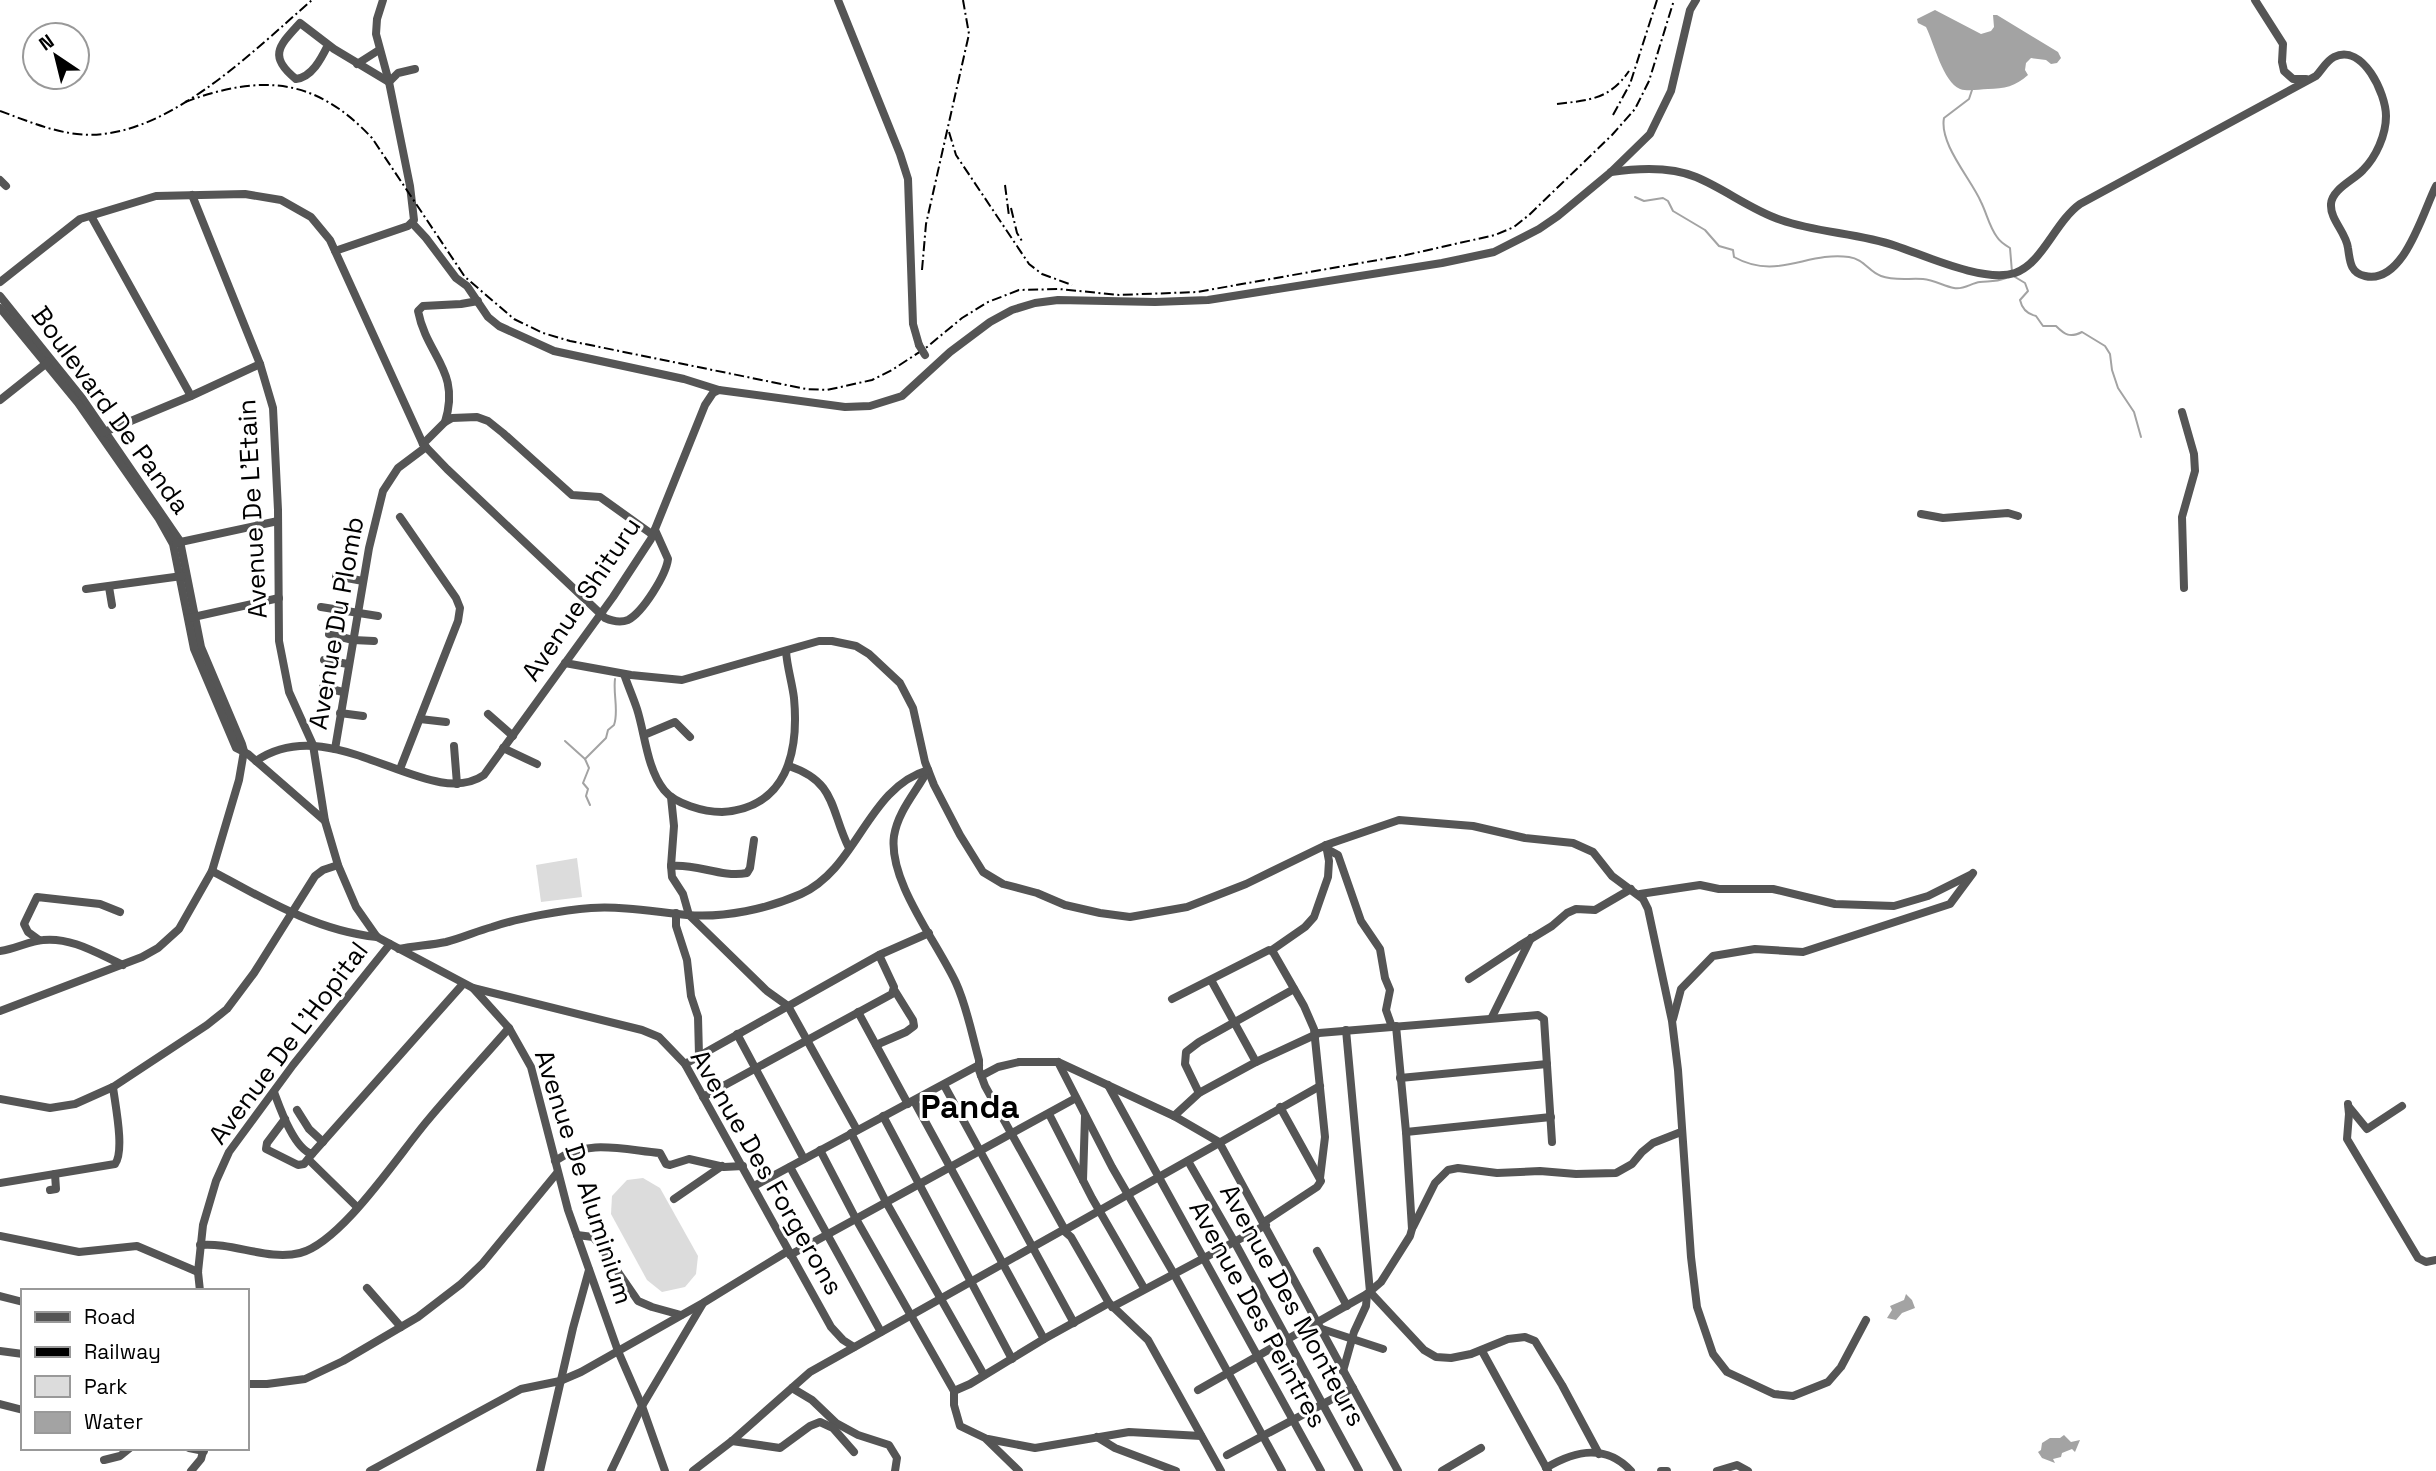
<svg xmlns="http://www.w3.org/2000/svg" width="2436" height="1471" font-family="'Space Grotesk',sans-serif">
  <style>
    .green { fill: #dcdcdc }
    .water { fill: #a3a3a3 }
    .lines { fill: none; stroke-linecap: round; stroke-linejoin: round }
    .stream { stroke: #a3a3a3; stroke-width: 2 }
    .minor { stroke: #555; stroke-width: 8 }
    .rail { stroke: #000; stroke-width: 2; stroke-dasharray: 10 3.5 2 3.5; stroke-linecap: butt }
    .minor-bridge { stroke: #555; stroke-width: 8 }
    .labels { text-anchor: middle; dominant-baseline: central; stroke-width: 6; stroke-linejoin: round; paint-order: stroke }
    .street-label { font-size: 26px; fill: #000; stroke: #fff }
    .district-label { font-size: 33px; font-weight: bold; fill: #000; stroke: #fff }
  </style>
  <rect width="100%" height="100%" fill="#fff"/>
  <g class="green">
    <path d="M577 858 582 897 541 902 536 865Z"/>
    <path d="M643 1178 660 1188 698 1256 696 1274 685 1287 662 1292 647 1280 611 1214 612 1196 627 1180Z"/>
  </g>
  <g class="water">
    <path d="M1935 10 1981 34 1991 31 1994 27 1993 15H1997L2058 52 2061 58 2057 63 2051 64 2046 60 2031 58 2026 63 2025 70 2028 75C2016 86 2004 89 1988 89 1979 89 1969 92 1960 89 1943 82 1934 43 1926 27L1918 23 1917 19Z"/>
    <path d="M1906 1294 1912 1300 1915 1308 1902 1313 1896 1320 1887 1318 1892 1310 1890 1306 1904 1300Z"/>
    <path d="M2064 1435 2071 1442 2080 1440 2075 1452 2072 1449 2062 1453 2061 1457 2053 1459 2055 1463 2042 1458 2038 1452 2041 1450 2042 1443 2050 1438H2060Z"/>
  </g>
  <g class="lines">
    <g class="stream">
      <path d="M1972 90 1969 99 1944 118C1939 144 1971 179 1981 202 1987 214 1989 226 1997 237 2000 242 2005 245 2010 248L2012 272"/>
      <path d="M1635 197 1644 201 1663 198 1668 201 1673 211 1705 230 1719 246 1733 250 1734 257C1777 281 1807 251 1849 257 1864 259 1869 272 1881 276 1894 281 1909 278 1923 279 1934 280 1944 286 1954 288 1964 290 1971 283 1980 282 1990 281 1996 282 2006 278"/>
      <path d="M2015 277 2025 283 2028 291 2020 300C2022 309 2027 314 2036 316L2043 326H2056C2065 335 2070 338 2082 332L2105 346 2110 354 2112 370 2118 388 2134 412 2141 437"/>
      <path d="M565 741 585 759"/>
      <path d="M590 805 586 796 588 789 583 783 589 768 585 759 606 738 608 730 614 725C619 711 613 695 615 679"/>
    </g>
    <g class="minor">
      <path d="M838 0 900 154 908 179 913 324 919 345"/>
      <path d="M2255 0 2283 44 2282 62 2284 71 2293 79H2306"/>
      <path d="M328 45C321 59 312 77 296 79 267 56 280 45 300 23L334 49 389 82 398 73 415 69"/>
      <path d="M357 64 379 50"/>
      <path d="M1611 172C1638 168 1670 166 1696 177 1725 189 1751 210 1781 220 1818 233 1859 233 1896 246 1926 256 1984 283 2015 273 2042 264 2055 222 2080 204L2316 76C2322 70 2326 61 2334 57 2363 43 2386 94 2386 116 2386 135 2376 157 2363 170 2354 180 2332 189 2331 204 2330 220 2346 232 2348 248 2350 261 2350 273 2365 276 2404 285 2423 211 2436 186"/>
      <path d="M0 180 6 186"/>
      <path d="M192 195 260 364 273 408 278 510 279 641 289 692 313 745 325 821"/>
      <path d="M91 216 191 396"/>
      <path d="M413 224 426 238 456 278 467 286 488 317 499 326 554 351 684 379 719 390"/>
      <path d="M335 251 408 226 414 220 410 186 389 82 376 34 377 19 383 0"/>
      <path d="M0 282 80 219 156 196 245 194 281 200 311 217 330 240 423 444 447 469 605 618C612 621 620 623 628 620 643 612 666 575 668 559L655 530"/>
      <path d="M0 296 82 398 180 541 201 647 242 744 244 751 239 780 212 871 179 929 158 948 142 957 0 1011"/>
      <path d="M0 308 78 403 159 519 173 544 194 649 236 748 248 754 325 821 338 865 356 907 377 937 473 988 642 1030 659 1037 685 1064 831 1327 843 1340 854 1347"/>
      <path d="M0 400 48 362"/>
      <path d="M2182 412 2194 454 2195 471 2182 517 2184 588"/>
      <path d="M445 422C461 370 427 357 418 311L423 306 461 304 478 301"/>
      <path d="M102 433 191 396 260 364"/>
      <path d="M423 444 445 422 452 418 477 417 488 421 503 433 572 495 600 497 653 535"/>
      <path d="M1921 514 1943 518 2008 513 2018 516"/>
      <path d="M400 517 456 598 460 608 458 621 400 769"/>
      <path d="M176 543 278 521"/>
      <path d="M336 576 363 581"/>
      <path d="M109 587 112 605"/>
      <path d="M86 589 182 576"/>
      <path d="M321 607 378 616"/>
      <path d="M189 618 279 598"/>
      <path d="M329 634 353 640 374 641"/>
      <path d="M324 660 348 664"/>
      <path d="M565 663 631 675 682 680 819 641H832L856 646 869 654 900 683 913 708 925 762 934 785 960 835 983 872 1003 884 1037 893 1065 905 1100 913 1130 917 1187 907 1246 884 1326 845 1399 820 1473 826 1525 838 1573 843 1593 852 1612 876 1643 899 1648 909 1672 1021 1678 1070 1691 1257 1697 1307 1713 1354 1727 1372 1774 1394 1793 1396 1828 1382 1841 1367 1866 1320"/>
      <path d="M624 674C628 686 633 697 637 709 645 734 647 769 664 790 675 804 704 812 722 812 787 808 799 752 794 698 792 682 787 667 786 651"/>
      <path d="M323 687 343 692"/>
      <path d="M340 713 363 716"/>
      <path d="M488 714 513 736"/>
      <path d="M420 719 446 722"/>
      <path d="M644 735 675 722 690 737"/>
      <path d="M454 746 457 784"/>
      <path d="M503 748 537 764"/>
      <path d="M335 749 369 548 383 491 398 468 426 447"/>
      <path d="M256 761C333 708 429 813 484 775L613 597 651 539 705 405 713 393 719 390 845 407 870 406 902 396 950 352 990 322 1012 310 1035 303 1058 300 1155 302 1208 300 1442 263 1494 252 1539 229 1558 216 1611 172 1650 134 1671 91 1690 10 1696 0"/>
      <path d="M789 766C837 782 830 810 849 848"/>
      <path d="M928 770C916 792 898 811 894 836 888 881 937 942 956 983 967 1007 972 1035 979 1060V1070L985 1086 1065 1230 1320 1086"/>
      <path d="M671 797 674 826 671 866 672 877 683 894 689 915 767 991 788 1006 857 1130"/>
      <path d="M1327 849 1338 855 1361 921 1380 949 1385 978 1390 990 1386 1010 1392 1027"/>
      <path d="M671 866C696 863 721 878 747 873L750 868 754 840"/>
      <path d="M212 871C264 899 317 931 377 937"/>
      <path d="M1640 894 1700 885 1719 889H1773L1835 904 1894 906 1928 896 1970 875"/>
      <path d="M676 913V926L687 960 691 996 698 1017 699 1055"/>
      <path d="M39 940 28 932 24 924 37 897 100 904 120 912"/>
      <path d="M399 949C415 946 431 945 446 942 462 938 477 931 492 927 519 918 563 910 591 908 624 906 655 912 687 915 725 918 767 909 801 894 858 868 867 788 928 770"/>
      <path d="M1272 950 1305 927 1314 917 1328 877 1329 861 1326 845"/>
      <path d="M0 951C16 949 29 941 43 940 72 937 98 954 123 965"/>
      <path d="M1469 979 1519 946 1552 926 1567 913 1576 909 1595 910 1631 889"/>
      <path d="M1211 980 1256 1062"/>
      <path d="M473 988 509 1028 531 1067 568 1210 618 1351 642 1406 665 1471"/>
      <path d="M1172 999 1269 950 1273 952 1304 1006 1314 1029 1325 1137 1320 1178"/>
      <path d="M858 1012 908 1104"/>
      <path d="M1492 1017 1531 938"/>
      <path d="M1673 1019 1681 989 1713 956 1755 949 1803 952 1950 904 1973 873"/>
      <path d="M1346 1030 1370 1292 1424 1350 1436 1357 1451 1358 1471 1354 1508 1339 1525 1337 1535 1341 1562 1385 1599 1454"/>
      <path d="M737 1034 804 1159"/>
      <path d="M876 1045 906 1032 914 1026 913 1020 895 991"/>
      <path d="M1058 1062 1112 1167 1174 1274 1282 1471"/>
      <path d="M685 1064 879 955 929 933"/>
      <path d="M981 1076 998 1067 1019 1062H1058L1174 1116 1219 1142 1398 1471"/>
      <path d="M1400 1078 1547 1064"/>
      <path d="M944 1085 1074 1323"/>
      <path d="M1108 1085 1321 1471"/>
      <path d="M274 1092C280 1108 294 1149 312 1154L463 984"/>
      <path d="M1199 1093 1185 1064 1186 1052 1199 1042 1294 989"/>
      <path d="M703 1097 892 994 894 987 879 955"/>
      <path d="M0 1099 50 1108 75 1104 113 1087 207 1025 227 1009 254 973 315 876 323 870 338 865"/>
      <path d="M914 1101 1044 1339"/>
      <path d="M2348 1104 2349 1114 2347 1139 2418 1258 2426 1262 2436 1260"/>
      <path d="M2349 1107 2367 1129 2402 1106"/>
      <path d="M297 1110 309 1129 323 1142"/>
      <path d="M1049 1114 1092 1198 1144 1288"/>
      <path d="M883 1116 1012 1359"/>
      <path d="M1174 1116 1199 1093 1256 1062 1319 1033 1538 1015 1544 1019 1552 1142"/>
      <path d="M285 1119 267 1143 266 1149 298 1165 304 1164 312 1154"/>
      <path d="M1406 1132 1551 1117"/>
      <path d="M851 1133 886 1202 984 1375"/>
      <path d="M820 1150 856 1219 954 1391V1405L960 1426 985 1438 1019 1471"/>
      <path d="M309 1160 357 1207"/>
      <path d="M555 1161C586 1138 625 1150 660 1153L666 1164 670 1165 689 1159 724 1167 743 1166"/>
      <path d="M1188 1161 1234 1241 1359 1471"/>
      <path d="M790 1167 881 1332"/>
      <path d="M1083 1180 1085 1116"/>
      <path d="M0 1183 115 1164C125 1151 115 1104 113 1087"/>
      <path d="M754 1186 979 1065"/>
      <path d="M50 1190 56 1189 55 1174"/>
      <path d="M674 1199 722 1166"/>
      <path d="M1264 1222 1317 1187 1321 1181 1280 1107"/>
      <path d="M1413 1227 1435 1183 1448 1170 1458 1168 1497 1173 1540 1171 1576 1174 1616 1173 1632 1164 1642 1152 1653 1143 1681 1132"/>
      <path d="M577 1235 593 1237 598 1243 638 1301 652 1307 681 1315"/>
      <path d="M0 1236 79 1252 137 1246 198 1272"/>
      <path d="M200 1245C233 1242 268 1261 300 1253 342 1242 399 1154 428 1120 454 1089 482 1059 509 1028"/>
      <path d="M1317 1251 1347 1306"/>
      <path d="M790 1255 1076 1098"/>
      <path d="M367 1288 401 1327"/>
      <path d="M200 1291 198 1272 203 1225 216 1181 229 1152 293 1065 390 944"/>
      <path d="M0 1296 23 1302"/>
      <path d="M1112 1307 1266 1225"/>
      <path d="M1319 1328 1383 1349"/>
      <path d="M0 1351 23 1354"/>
      <path d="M1482 1351 1548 1471"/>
      <path d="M1343 1371 1354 1332 1366 1306 1367 1294"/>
      <path d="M247 1384H267L305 1379 343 1361 418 1317 461 1284 482 1264 557 1173"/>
      <path d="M792 1388 812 1400 836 1423 858 1435 889 1445 897 1458 895 1471"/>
      <path d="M1198 1390 1367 1294 1381 1282 1410 1236 1412 1229 1406 1132 1396 1026"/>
      <path d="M954 1391 970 1384 1044 1339 1109 1303"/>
      <path d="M0 1404 23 1410"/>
      <path d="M1097 1437 1115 1448 1176 1471"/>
      <path d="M988 1439 1035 1448 1129 1432 1201 1436"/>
      <path d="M732 1441 780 1448 810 1426 820 1422 833 1428 854 1452"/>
      <path d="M189 1448 204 1451"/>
      <path d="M1227 1455 1353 1388"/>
      <path d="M104 1460 120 1456 130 1448"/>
      <path d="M1546 1468C1576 1450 1606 1444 1631 1471"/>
      <path d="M191 1471 201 1459 204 1448"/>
      <path d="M370 1471 521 1389 560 1381 581 1372 703 1303 788 1251"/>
      <path d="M540 1471 573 1328 589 1270"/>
      <path d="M611 1471 642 1406 702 1305"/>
      <path d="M693 1471 732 1441 810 1372 1063 1230 1071 1237 1109 1303 1148 1340 1221 1471"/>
      <path d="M1442 1471 1481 1448"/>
      <path d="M1661 1471H1667"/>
      <path d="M1717 1471 1737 1465 1748 1471"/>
    </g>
    <g class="rail">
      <path d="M185 102C261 74 315 77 372 138L465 277 514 319 543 333 570 341 806 389 827 390 872 380 892 370 927 347 962 318 988 302 1019 290 1059 289 1119 295 1197 292 1406 255 1495 235 1514 227 1529 215 1612 135 1635 109 1649 81 1674 0"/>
      <path d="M1557 104C1589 100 1609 100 1629 71"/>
      <path d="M0 111C25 120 50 131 77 134 162 144 253 51 312 0"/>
      <path d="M1613 115 1630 84 1657 0"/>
      <path d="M949 132 956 155 1029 264 1042 274 1072 285"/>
      <path d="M1005 185 1009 216"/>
      <path d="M1011 208 1017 233 1022 241"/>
      <path d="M922 270 926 224 969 34 963 0"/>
    </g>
    <path class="minor-bridge" d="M919 345 925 355"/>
  </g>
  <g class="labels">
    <g class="street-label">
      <text transform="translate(111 410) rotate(54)">Boulevard De Panda</text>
      <text transform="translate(252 509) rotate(-93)">Avenue De L'Etain</text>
      <text transform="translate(581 599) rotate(-56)">Avenue Shituru</text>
      <text transform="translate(336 623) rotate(-80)">Avenue Du Plomb</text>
      <text transform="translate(288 1043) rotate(-53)">Avenue De L'Hopital</text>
      <text transform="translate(767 1172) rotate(60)">Avenue Des Forgerons</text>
      <text transform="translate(584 1177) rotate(72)">Avenue De Aluminium</text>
      <text transform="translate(1293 1305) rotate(61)">Avenue Des Monteurs</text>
      <text transform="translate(1258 1314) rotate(61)">Avenue Des Peintres</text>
    </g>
    <g class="district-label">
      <text x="970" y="1107">Panda</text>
    </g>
  </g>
  <rect x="21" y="1289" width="228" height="161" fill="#ffffff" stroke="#999999" stroke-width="2"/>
  <rect x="35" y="1312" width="35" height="10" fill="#555555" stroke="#999999" stroke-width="2"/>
  <text x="84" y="1324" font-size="21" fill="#000000">Road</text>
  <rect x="35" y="1347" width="35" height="10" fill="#000000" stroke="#999999" stroke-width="2"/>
  <text x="84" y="1359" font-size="21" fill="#000000">Railway</text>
  <rect x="35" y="1376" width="35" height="21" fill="#dcdcdc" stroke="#999999" stroke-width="2"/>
  <text x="84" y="1394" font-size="21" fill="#000000">Park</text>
  <rect x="35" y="1412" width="35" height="21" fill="#a3a3a3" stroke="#999999" stroke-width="2"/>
  <text x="84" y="1429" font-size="21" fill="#000000">Water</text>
  <g transform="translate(56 56) rotate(325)"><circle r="33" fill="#ffffff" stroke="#999999" stroke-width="2"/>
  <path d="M0-5L12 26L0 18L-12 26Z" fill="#000000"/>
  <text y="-10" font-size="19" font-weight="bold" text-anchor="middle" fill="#000000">N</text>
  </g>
</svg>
